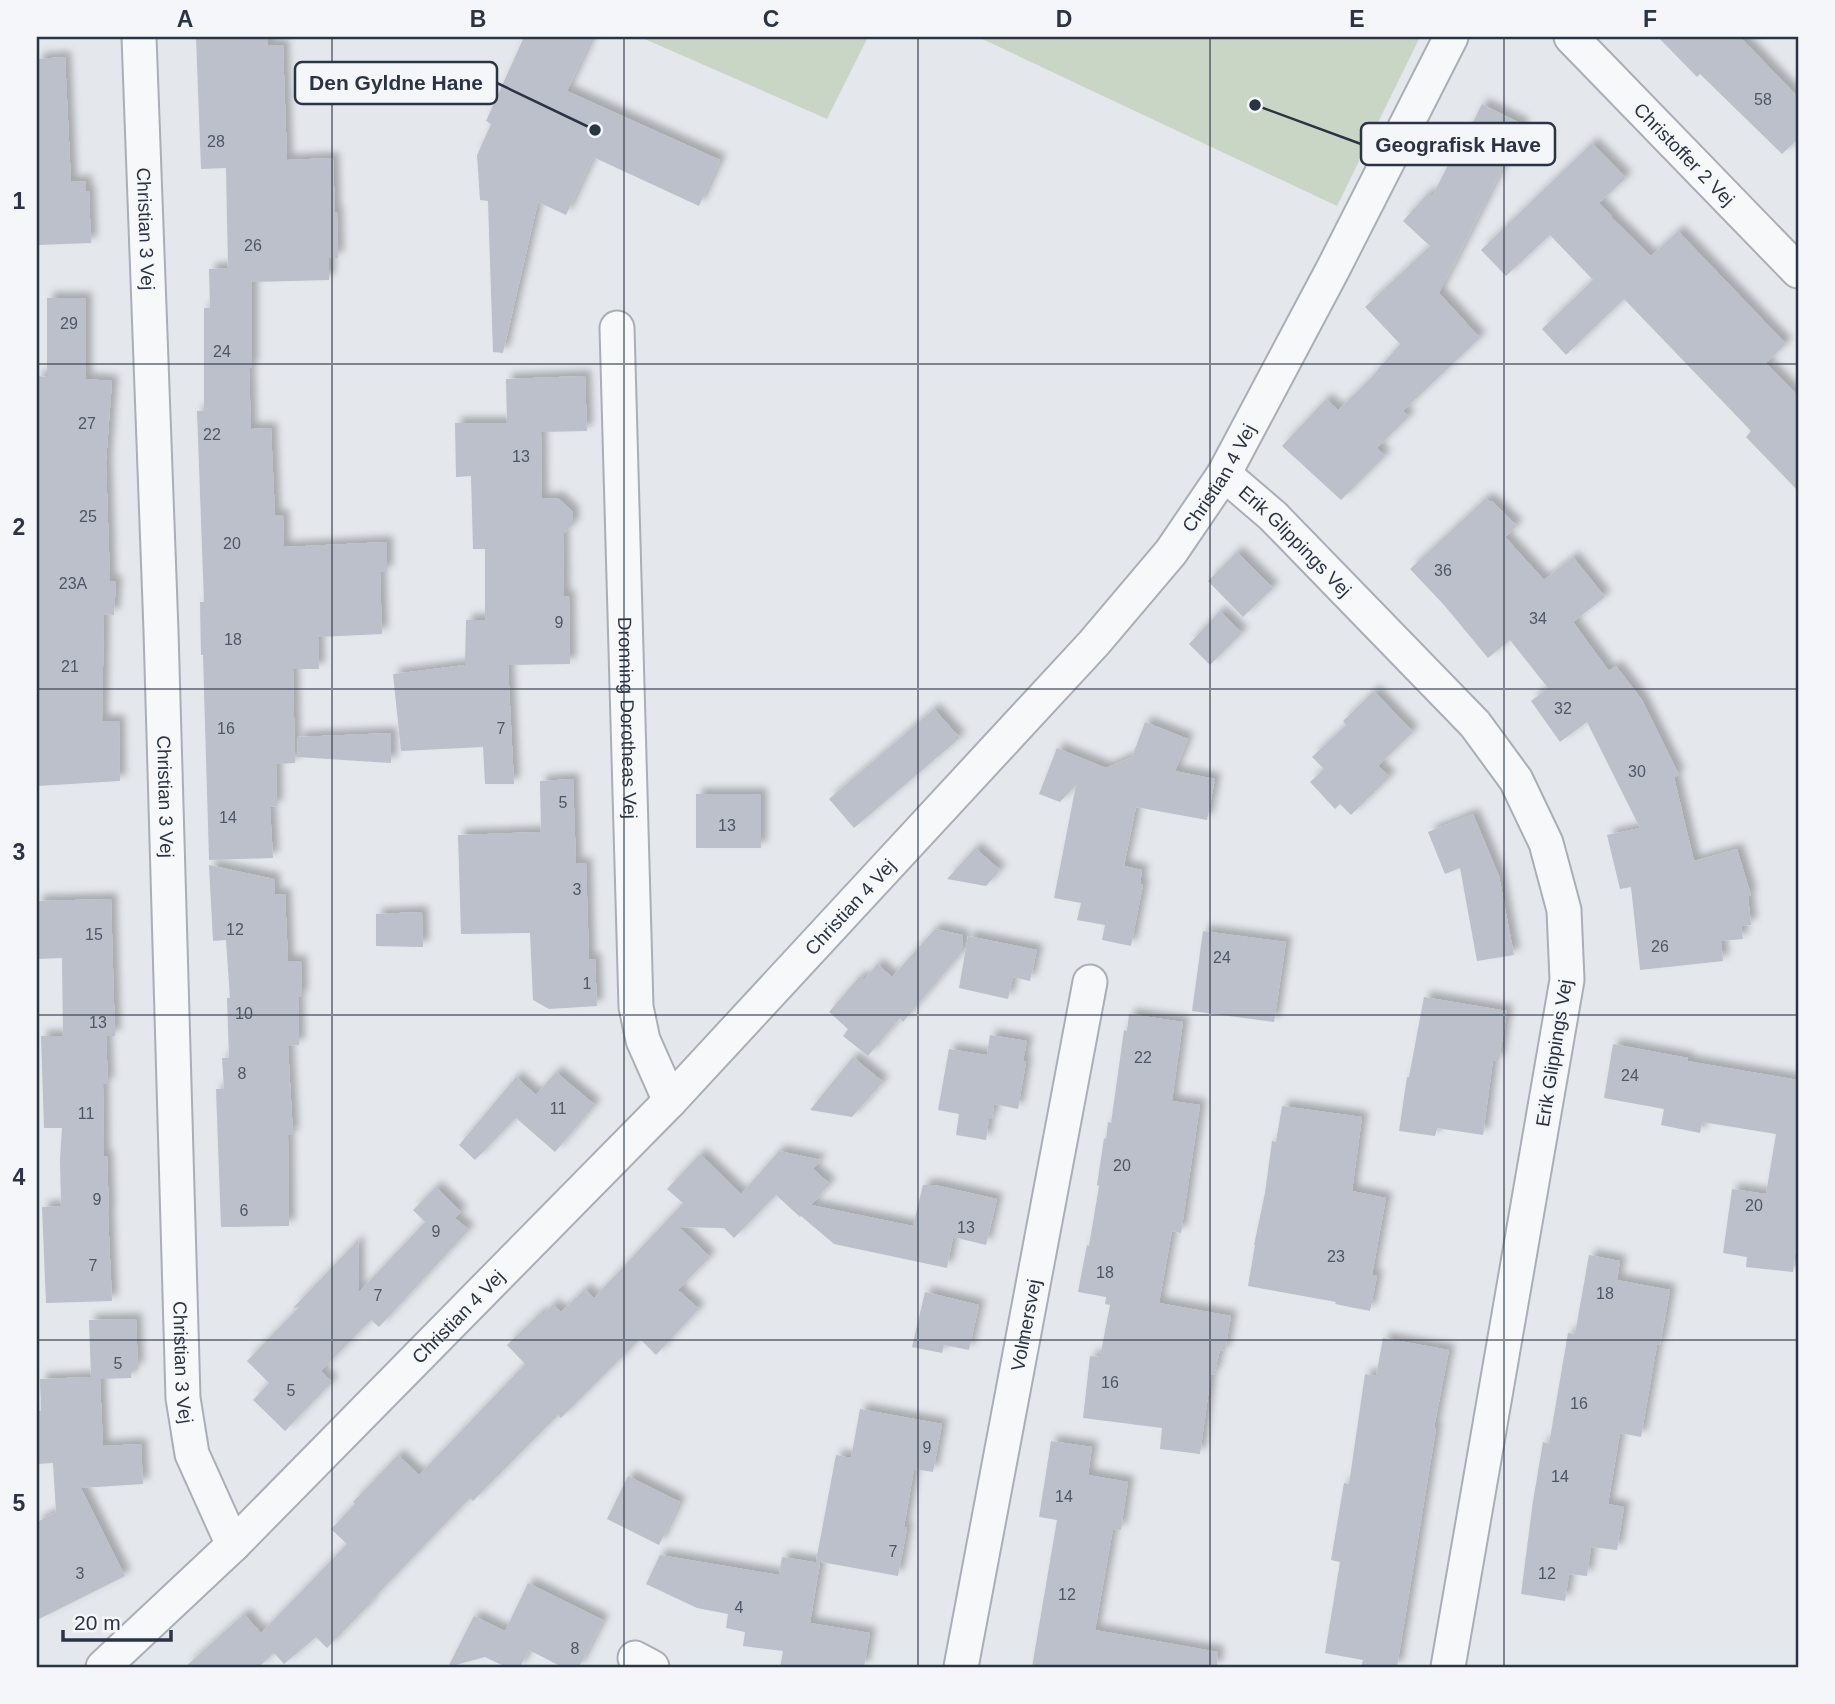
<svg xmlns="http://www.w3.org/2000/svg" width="1835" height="1704" font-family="Helvetica,sans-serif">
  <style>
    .green { fill: #c9d6c5 }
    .building { fill: #bbc0ca; filter: url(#shadow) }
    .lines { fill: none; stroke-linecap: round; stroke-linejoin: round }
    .street-casing { stroke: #a9aeb7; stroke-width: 37 }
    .street { stroke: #f7f8fa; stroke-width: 33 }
    .grid { fill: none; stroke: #2b3445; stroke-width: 2; stroke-opacity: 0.55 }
    .labels { text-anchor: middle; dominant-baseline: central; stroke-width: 5; stroke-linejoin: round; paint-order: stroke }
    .number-label { font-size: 16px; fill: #4f5766 }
    .street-label { font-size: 19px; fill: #2b3445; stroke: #f4f6f9 }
    .leader { fill: none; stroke: #2b3445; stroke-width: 2.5 }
    .callout-dot { fill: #2b3445; stroke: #f4f6f9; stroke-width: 2.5 }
    .callout { fill: #f4f6f9; stroke: #2b3445; stroke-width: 2.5 }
    .callout-label { font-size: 21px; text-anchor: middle; font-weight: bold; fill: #2b3445 }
    .neatline { fill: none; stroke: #2b3445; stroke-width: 2.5 }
    .grid-label { font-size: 23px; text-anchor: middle; font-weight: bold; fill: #2b3445 }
  </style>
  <defs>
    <filter id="shadow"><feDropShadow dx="6" dy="-6" stdDeviation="3.5" flood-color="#0004"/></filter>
  </defs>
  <rect width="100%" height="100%" fill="#e4e7ec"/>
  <g class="green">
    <path d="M640 37H868L827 119Z"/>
    <path d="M978 37H1420L1337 206Z"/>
  </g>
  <g class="building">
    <path d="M196 37H268V45H283L287 160 333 158 335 212H337L338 258H329V280L252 282V368H249L251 429 271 428 275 516 283 515 284 547 387 542V572H380L382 634 318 637 319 669H293L295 763 276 764 277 806 270 807 273 858 209 860 203 655H201L200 602H204L197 411H204V308H210L209 269 228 268 226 168 201 169Z"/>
    <path d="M524 37H592L567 91 720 160 699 206 593 157 566 215 538 202 503 353 493 352 488 201 480 200 477 155 491 124 486 121Z"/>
    <path d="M1658 37H1740L1798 97V139L1782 154 1700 74 1697 77Z"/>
    <path d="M65 57 71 182 86 181V191H89L91 243 37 245V59Z"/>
    <path d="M1482 104 1524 125 1439 293 1480 338 1403 411 1409 417 1377 448 1385 456 1341 500 1282 446 1326 399 1338 410 1369 380 1400 344 1365 307 1430 246 1403 221 1428 193 1432 197 1461 139 1464 140Z"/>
    <path d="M1592 143 1626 178 1599 203 1612 216 1611 217 1651 256 1678 231 1786 344 1766 363 1798 396V491L1746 437 1751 431 1624 299 1566 355 1542 329 1593 280 1550 235 1506 276 1481 250Z"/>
    <path d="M47 298H86V379L112 381 106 462 110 581H116L114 615 104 614 102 721H119L120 781 37 786V376L47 377Z"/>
    <path d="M585 376 587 431 541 432 542 499 558 498 573 512V525L563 534 564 596H569L570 664 508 665 514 784H485L483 747 401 751 393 674 465 665 466 620H485V549H473L471 476 456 477 455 423H507L506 379Z"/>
    <path d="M1486 498 1490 502 1492 501 1517 526 1505 537 1544 580 1573 557 1605 597 1573 622 1609 671 1616 666 1642 700 1679 775 1674 777 1694 861 1737 849 1751 895 1748 896 1751 925 1741 926 1743 939 1721 941 1723 961 1640 970 1631 887 1620 889 1607 835 1640 828 1587 722 1560 742 1531 701 1548 688 1510 640 1488 658 1444 605 1410 569Z"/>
    <path d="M1237 552 1273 588 1243 617 1208 581Z"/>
    <path d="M1220 611 1242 633 1210 665 1189 644Z"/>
    <path d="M1374 691 1413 732 1378 766 1390 777 1351 815 1340 804 1335 809 1310 782 1324 769 1312 757 1346 725 1343 721Z"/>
    <path d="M934 709 960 738 854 828 829 799Z"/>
    <path d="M1145 722 1188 739 1175 771 1215 779 1207 820 1136 807 1124 866 1142 870 1140 884 1143 885 1131 946 1102 940 1105 925 1077 920 1081 903 1054 898 1076 785 1060 802 1039 794 1057 748 1106 768 1132 757Z"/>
    <path d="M391 733V763L297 757 298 737Z"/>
    <path d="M573 779 576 864 586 863 589 959H595L597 1006 549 1009 533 1000 530 933 461 934 458 835 541 832 540 781Z"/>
    <rect x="696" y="794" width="65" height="54"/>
    <path d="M1473 814 1499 876 1514 955 1477 961 1460 868 1445 874 1428 832Z"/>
    <path d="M975 848 1000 870 986 886 947 879Z"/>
    <path d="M209 865 274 879 275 895 285 894 288 961H301L302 997H298L299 1045 288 1046 293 1135H288L289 1226 221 1227 216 1089H224L222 1058H229L227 998H230L226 940 213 941Z"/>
    <path d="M111 899 115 1036H106L108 1084H103L104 1156H107L109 1214H108L112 1301 46 1303 42 1207 61 1206 60 1160 62 1128H44L41 1036H63L62 958 37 959V901Z"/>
    <path d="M422 912 423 947 376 946V914Z"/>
    <path d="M935 929 963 935V951L903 1022 900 1018 868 1056 843 1036 848 1029 829 1012 860 976 864 980 877 964 892 977Z"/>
    <path d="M1203 931 1286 942 1274 1022 1192 1011Z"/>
    <path d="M968 936 1037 950 1030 981 1013 977 1008 999 959 988Z"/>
    <path d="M1424 997 1507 1011 1499 1061 1493 1060 1483 1135 1437 1128 1435 1136 1399 1131 1407 1077H1409Z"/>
    <path d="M1129 1014 1183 1022 1172 1101 1200 1105 1181 1233 1172 1231 1159 1303 1231 1316 1225 1351 1220 1350 1214 1375 1211 1374 1200 1454 1160 1449 1162 1428 1083 1418 1090 1356 1100 1357 1110 1305 1105 1304 1106 1297 1078 1292 1087 1245 1089 1246 1099 1186 1097 1185 1104 1138 1106 1139 1108 1122 1111 1123 1124 1030 1127 1031Z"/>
    <path d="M990 1035 1027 1041 1023 1061 1026 1062 1018 1109 994 1104 992 1119H989L986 1140 956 1135 959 1114 938 1110 949 1049 987 1055Z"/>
    <path d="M1613 1044 1688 1058 1687 1061 1798 1080V1230L1793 1272 1746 1267 1747 1257 1723 1253 1732 1189 1766 1194 1776 1134 1702 1122 1700 1133 1661 1125 1664 1109 1604 1098Z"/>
    <path d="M853 1057 883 1082 852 1117 810 1110Z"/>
    <path d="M556 1072 595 1105 555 1152 516 1118 475 1160 459 1145 516 1077 536 1095Z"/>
    <path d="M1282 1106 1362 1117 1352 1191 1386 1198 1372 1275 1377 1276 1370 1311 1335 1304 1336 1302 1248 1286 1255 1245H1254L1265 1193 1272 1141 1276 1142Z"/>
    <path d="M779 1151 821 1160 813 1169 830 1184 811 1205 913 1226 923 1185H935L997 1199 986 1245 953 1237 947 1268 834 1244 801 1216 800 1217 776 1195 734 1238 724 1228 679 1227 710 1257 678 1290 699 1309 656 1355 640 1339 561 1418 558 1415 473 1501 470 1498 370 1602 371 1603 327 1648 316 1637 284 1664 274 1653 259 1667H185L244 1614 261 1633 347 1544 331 1529 355 1504 353 1502 398 1455 419 1475 525 1364 507 1345 540 1313 543 1315 553 1304 561 1312 585 1289 594 1298 683 1203 667 1189 700 1154 741 1194Z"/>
    <path d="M436 1187 461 1212 455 1218 469 1230 379 1327 371 1320 321 1371 332 1382 285 1431 253 1400 269 1383 247 1361 299 1307 293 1308 358 1240 359 1292 425 1222 413 1210Z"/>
    <path d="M1589 1255 1620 1261 1617 1280 1670 1290 1660 1345H1657L1641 1437 1620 1433 1608 1504 1624 1507 1617 1550 1591 1547 1587 1576 1569 1574 1565 1601 1521 1594 1533 1501 1543 1442 1549 1444 1568 1333 1575 1334Z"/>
    <path d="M925 1292 979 1305 969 1350 944 1345 942 1353 912 1347Z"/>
    <path d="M136 1319 138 1369H131V1378L100 1379 103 1446 141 1444 143 1484 81 1488 125 1576 37 1620V1522L56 1512 53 1463 37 1464V1411H41L40 1379 91 1377 89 1320Z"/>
    <path d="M1383 1338 1449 1350 1434 1428 1436 1429 1397 1667H1361L1363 1660 1325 1653 1340 1562 1331 1560 1344 1483 1349 1484 1365 1374 1376 1376Z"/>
    <path d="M860 1409 942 1424 933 1472 914 1469 904 1527 907 1528 898 1576 816 1561 836 1455 851 1458Z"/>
    <path d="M1051 1441 1092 1447 1088 1475 1128 1482 1121 1530 1113 1529 1095 1630 1218 1652 1217 1667H1032L1057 1520 1039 1517Z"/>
    <path d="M628 1476 680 1502 659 1545 607 1519Z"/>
    <path d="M660 1555 779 1575 782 1557 820 1563 810 1623 870 1633 864 1667H780L783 1651 743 1646 745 1632 726 1628 728 1614 697 1608 646 1584Z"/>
    <path d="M528 1583 603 1620 579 1667H562L529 1650 520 1667H506L485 1657 448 1667 474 1616 505 1631Z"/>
  </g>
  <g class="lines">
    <g class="street-casing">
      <g id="street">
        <path id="s1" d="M139 37 161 631 183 1398 192 1454 233 1545"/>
        <path id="s2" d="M1571 37 1798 271"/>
        <path id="s3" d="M617 328 636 1007 643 1040 670 1101"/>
        <path id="s4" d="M1224 474 1273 516 1475 724 1516 780 1546 843 1564 910 1567 980 1448 1667"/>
        <path d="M635 1658 652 1667"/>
        <path id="s5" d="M103 1667 233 1545 670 1101 1094 643 1171 552 1224 474 1333 269 1451 37"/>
        <path id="s6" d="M961 1667 1090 982"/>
      </g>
    </g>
    <use href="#street" class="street"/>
  </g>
  <path class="grid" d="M332 37V1667M624 37V1667M918 37V1667M1210 37V1667M1504 37V1667M37 364H1798M37 689H1798M37 1015H1798M37 1340H1798"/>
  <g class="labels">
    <g class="number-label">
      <text x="1763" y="99">58</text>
      <text x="216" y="141">28</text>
      <text x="253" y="245">26</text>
      <text x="69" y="323">29</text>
      <text x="222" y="351">24</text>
      <text x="87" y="423">27</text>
      <text x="212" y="434">22</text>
      <text x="521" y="456">13</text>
      <text x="88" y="516">25</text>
      <text x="232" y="543">20</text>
      <text x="1443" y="570">36</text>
      <text x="73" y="583">23A</text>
      <text x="1538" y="618">34</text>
      <text x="559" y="622">9</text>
      <text x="233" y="639">18</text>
      <text x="70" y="666">21</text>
      <text x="1563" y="708">32</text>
      <text x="226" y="728">16</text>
      <text x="501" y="728">7</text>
      <text x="1637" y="771">30</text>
      <text x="563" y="802">5</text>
      <text x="228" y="817">14</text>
      <text x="727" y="825">13</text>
      <text x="577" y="889">3</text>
      <text x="235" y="929">12</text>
      <text x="94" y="934">15</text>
      <text x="1660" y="946">26</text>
      <text x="1222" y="957">24</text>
      <text x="587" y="983">1</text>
      <text x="244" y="1013">10</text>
      <text x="98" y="1022">13</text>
      <text x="1143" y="1057">22</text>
      <text x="242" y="1073">8</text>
      <text x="1630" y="1075">24</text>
      <text x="558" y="1108">11</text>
      <text x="86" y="1113">11</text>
      <text x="1122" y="1165">20</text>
      <text x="97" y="1199">9</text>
      <text x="1754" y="1205">20</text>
      <text x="244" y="1210">6</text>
      <text x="966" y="1227">13</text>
      <text x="436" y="1231">9</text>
      <text x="1336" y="1256">23</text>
      <text x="93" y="1265">7</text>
      <text x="1105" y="1272">18</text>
      <text x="1605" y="1293">18</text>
      <text x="378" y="1295">7</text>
      <text x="118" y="1363">5</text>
      <text x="1110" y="1382">16</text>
      <text x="291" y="1390">5</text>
      <text x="1579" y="1403">16</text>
      <text x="927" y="1447">9</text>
      <text x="1560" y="1476">14</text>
      <text x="1064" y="1496">14</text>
      <text x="893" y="1551">7</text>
      <text x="80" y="1573">3</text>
      <text x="1547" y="1573">12</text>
      <text x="1067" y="1594">12</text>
      <text x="739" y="1607">4</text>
      <text x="575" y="1648">8</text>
    </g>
    <g class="street-label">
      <text stroke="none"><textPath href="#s2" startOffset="163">Christoffer 2 Vej</textPath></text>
      <text stroke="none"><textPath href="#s1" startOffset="192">Christian 3 Vej</textPath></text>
      <text stroke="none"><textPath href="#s5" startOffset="1633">Christian 4 Vej</textPath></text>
      <text stroke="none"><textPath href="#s4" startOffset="98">Erik Glippings Vej</textPath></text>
      <text stroke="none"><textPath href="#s3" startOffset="390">Dronning Dorotheas Vej</textPath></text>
      <text stroke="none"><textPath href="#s1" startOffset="760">Christian 3 Vej</textPath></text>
      <text stroke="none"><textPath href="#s5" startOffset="1066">Christian 4 Vej</textPath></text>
      <text transform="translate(1554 1053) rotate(-81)">Erik Glippings Vej</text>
      <text stroke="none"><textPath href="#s5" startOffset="499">Christian 4 Vej</textPath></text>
      <text stroke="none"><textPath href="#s6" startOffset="348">Volmersvej</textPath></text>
      <text stroke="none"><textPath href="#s1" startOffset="1326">Christian 3 Vej</textPath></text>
    </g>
  </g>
  <path class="leader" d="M595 130L497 83M1255 105L1361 144"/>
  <g class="callout-dot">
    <circle cx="595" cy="130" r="7"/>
    <circle cx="1255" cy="105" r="7"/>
  </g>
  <g class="callout">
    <rect x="295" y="62" width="202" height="42" rx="7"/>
    <rect x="1361" y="123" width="194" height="42" rx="7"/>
  </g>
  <g class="callout-label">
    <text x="396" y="90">Den Gyldne Hane</text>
    <text x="1458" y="152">Geografisk Have</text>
  </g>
  <rect width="1835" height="1704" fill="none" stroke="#f4f6f9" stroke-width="77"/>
  <path d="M63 1630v10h108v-10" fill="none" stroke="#2b3445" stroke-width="3.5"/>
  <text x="74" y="1630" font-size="21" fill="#2b3445" stroke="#f4f6f9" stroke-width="5" paint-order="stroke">20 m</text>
  <rect x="38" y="38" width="1759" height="1628" class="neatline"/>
  <g class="grid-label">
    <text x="185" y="27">A</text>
    <text x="478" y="27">B</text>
    <text x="771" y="27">C</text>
    <text x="1064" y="27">D</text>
    <text x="1357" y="27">E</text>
    <text x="1650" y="27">F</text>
    <text x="19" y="209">1</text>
    <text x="19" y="535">2</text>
    <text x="19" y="860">3</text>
    <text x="19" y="1185">4</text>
    <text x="19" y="1511">5</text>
  </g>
</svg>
